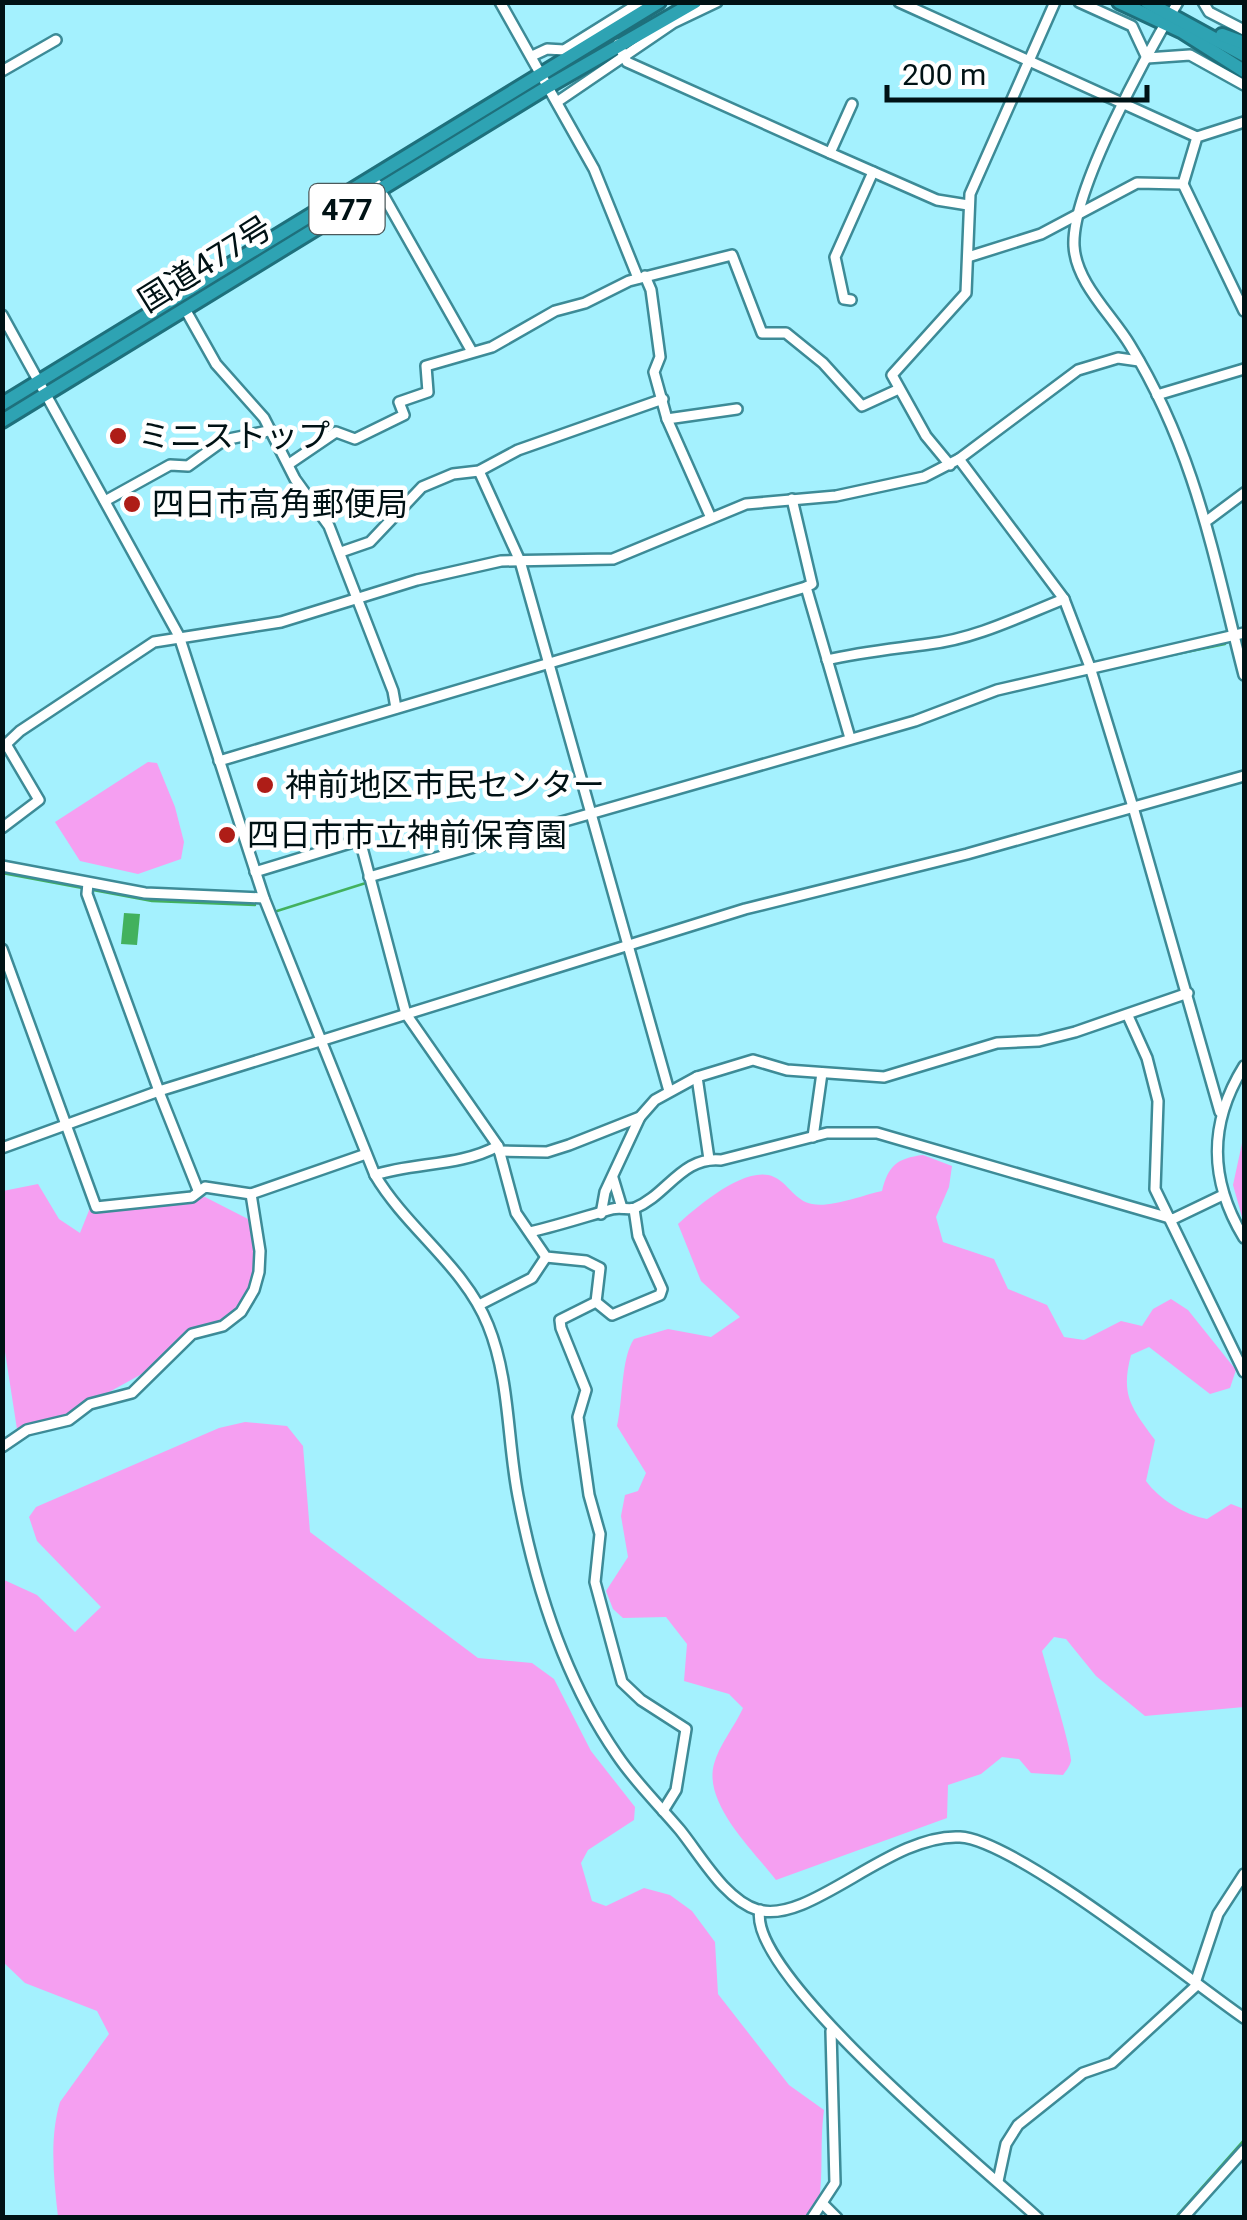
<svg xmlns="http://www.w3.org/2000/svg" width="1247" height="2220" font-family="Roboto,'Noto Sans JP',sans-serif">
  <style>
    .green { fill: #f59ff1 }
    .water { fill: #42b15e }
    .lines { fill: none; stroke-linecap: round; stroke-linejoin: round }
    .stream { stroke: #42b15e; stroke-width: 2.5 }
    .minor-casing { stroke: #3d8b97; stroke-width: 14 }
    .highway-casing { stroke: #1e707c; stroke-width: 18 }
    .minor { stroke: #fff; stroke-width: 9 }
    .highway { stroke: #2ea3b3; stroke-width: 12 }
    .poi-dot { fill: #ae1d17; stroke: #fff; stroke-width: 4 }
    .labels { text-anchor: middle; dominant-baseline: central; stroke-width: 9; stroke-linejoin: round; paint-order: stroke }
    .shield { fill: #fff; stroke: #4c595b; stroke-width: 2.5 }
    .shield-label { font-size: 30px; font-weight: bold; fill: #001215 }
    .street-label { font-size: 32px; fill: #001215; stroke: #fff }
    .poi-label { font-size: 32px; fill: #001215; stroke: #fff; text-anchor: start }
  </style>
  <rect width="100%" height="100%" fill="#a4f1fe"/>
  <g class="green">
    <path d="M148 762 157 763 175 807 184 842 181 859 138 874 80 861 55 822Z"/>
    <path d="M1244 1134V1224L1233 1185Z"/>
    <path d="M923 1155 952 1166 949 1187 936 1217 943 1242 994 1259 1008 1289 1047 1305 1064 1337 1084 1340 1121 1321 1142 1326 1153 1309 1171 1299 1188 1310 1236 1370 1230 1388 1210 1394 1149 1347 1131 1355C1120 1396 1132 1408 1155 1440L1146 1481C1159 1499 1185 1515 1207 1519L1231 1504 1244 1509V1707L1145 1716 1096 1676 1066 1639 1054 1637 1042 1651C1046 1666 1073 1753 1071 1761 1070 1766 1066 1771 1063 1775L1031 1773 1019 1759 1002 1757 981 1774 948 1785 947 1818 776 1880C754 1851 703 1804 714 1764 719 1745 735 1726 743 1708L729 1694 684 1681 687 1644 666 1617 623 1618 613 1609 606 1591 628 1557 621 1516 625 1495 638 1491 646 1473 617 1426C623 1400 621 1358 634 1339L668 1329 711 1337 740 1317 701 1281 678 1224C697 1207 746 1164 774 1177 788 1183 795 1201 812 1204 831 1208 863 1195 882 1191 888 1166 897 1158 923 1155Z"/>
    <path d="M38 1184 59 1219 80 1233 90 1208 205 1197 248 1219 259 1271 250 1297 167 1360 19 1442 3 1339V1191Z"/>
    <path d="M245 1422 287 1426 303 1446 310 1532 478 1658 532 1663 554 1679 591 1751 635 1807 634 1820 588 1850 581 1863 592 1901 606 1906 644 1888 670 1895 692 1911 715 1942 718 1994 789 2085 824 2110C819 2147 825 2182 816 2217H58C54 2180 49 2139 60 2102L109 2034 97 2011 25 1983 3 1962 2 1579 37 1595 75 1632 101 1607 37 1541 29 1517 36 1507 219 1428Z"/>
  </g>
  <path class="water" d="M124 913 140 914 137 945 121 944Z"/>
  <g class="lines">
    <g class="stream">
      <path d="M1148 660 1225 644"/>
      <path d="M858 742 874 737"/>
      <path d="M2 873 152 901 255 905"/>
      <path d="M277 911 388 876"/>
      <path d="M1175 2218 1244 2140"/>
    </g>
    <g class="minor-casing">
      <g id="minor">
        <path d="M500 2 594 169 638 278"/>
        <path d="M899 2 1197 137"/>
        <path d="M1079 2 1132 26 1147 58"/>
        <path d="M1178 2C1148 52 1071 191 1074 246 1076 283 1112 315 1130 345 1196 453 1213 555 1244 675"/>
        <path d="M1203 2 1209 12 1244 30"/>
        <path d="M618 44 627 62 830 153"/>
        <path d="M532 56 547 49 564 50 641 2"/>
        <path d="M1147 58 1190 55 1244 85"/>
        <path d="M2 71 56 40"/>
        <path d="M557 102 673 23 717 2"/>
        <path d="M852 104 830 153 937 200 968 205"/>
        <path d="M377 184 471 350"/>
        <path d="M1183 184 1244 311"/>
        <path d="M968 257 1041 234 1137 183 1183 184 1197 137 1244 122"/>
        <path d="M645 276 651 290 660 357 654 372 667 419 711 518"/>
        <path d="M851 300 844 299 835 257 873 172"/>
        <path d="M185 309 216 364 264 418 295 479 329 526 393 691 396 708"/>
        <path d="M2 315 179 636 264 898 375 1175C407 1229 465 1267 488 1325 510 1379 507 1439 518 1496 535 1585 565 1680 617 1755 635 1782 659 1805 680 1830 701 1856 725 1900 758 1910 810 1925 891 1833 960 1837 1016 1840 1189 1980 1244 2018"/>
        <path d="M1157 395 1244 369"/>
        <path d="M667 419 737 409"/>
        <path d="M959 459 1064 599 1090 667 1133 807 1220 1112"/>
        <path d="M289 464 336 432 355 439 404 415 399 402 428 392 426 366 492 347 555 311 585 303 629 281 732 255 762 333H786L823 363 862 406 899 389"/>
        <path d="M950 465 926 436 892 375 966 293 970 194 1055 2"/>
        <path d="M479 471 520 561 669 1091"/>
        <path d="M792 499 812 584 806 587 850 738"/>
        <path d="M105 501 170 465 188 466 224 440 268 431"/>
        <path d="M1208 520 1244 493"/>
        <path d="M341 552 370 542 422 487 453 474 479 471 518 450 663 399"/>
        <path d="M827 660C861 652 894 649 929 644 975 639 1021 616 1064 599"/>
        <path d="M2 748 20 731 154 642 281 622 417 580 501 561 613 559 746 504 836 496 924 477 959 459 1078 370 1118 358 1139 361"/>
        <path d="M219 761 806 587"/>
        <path d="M2 828 39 800 6 744"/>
        <path d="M2 866 145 893 264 898"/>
        <path d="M255 872 360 840 406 1014 498 1146 516 1213 546 1257 586 1261 600 1268 596 1302 560 1320 561 1328 586 1390 578 1417 589 1495 600 1534 595 1582 622 1682 641 1700 686 1729 676 1790 663 1811"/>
        <path d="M369 877 915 721 997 690 1244 633"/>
        <path d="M88 883 87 894 159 1091"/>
        <path d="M2 949 96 1207 192 1197 205 1187 251 1194 366 1154"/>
        <path d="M1128 1016 1147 1058 1158 1101 1155 1189 1244 1372"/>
        <path d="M1244 1066C1208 1124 1209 1180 1244 1238"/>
        <path d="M697 1077 709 1159"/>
        <path d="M159 1092 198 1190"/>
        <path d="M813 1137 822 1073"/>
        <path d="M2 1148 159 1091 745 909 967 854 1244 776"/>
        <path d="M499 1151 547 1152 569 1145 640 1117 655 1100 697 1077 753 1060 787 1070 884 1077 997 1043 1039 1041 1075 1032 1188 993"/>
        <path d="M375 1175C415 1162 459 1167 498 1146"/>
        <path d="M613 1178 622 1208"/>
        <path d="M601 1214 605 1192 640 1117"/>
        <path d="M530 1232C560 1225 584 1217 612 1209 620 1207 629 1210 635 1208 667 1195 682 1156 721 1160L827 1133H877L1173 1219 1223 1195"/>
        <path d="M596 1302 612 1315 660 1295 662 1289 638 1236 634 1209"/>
        <path d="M479 1305 532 1278 546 1257"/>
        <path d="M2 1447 27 1430 69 1420 90 1404 132 1393 192 1334 223 1326 241 1312 254 1290 259 1272 260 1251 251 1194"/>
        <path d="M760 1910C745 1973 988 2172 1038 2218"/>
        <path d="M1195 1983 1218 1914 1244 1874"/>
        <path d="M998 2181 1006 2144 1018 2125 1083 2073 1112 2063 1197 1985"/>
        <path d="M824 2205 837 2218"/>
        <path d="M812 2218 835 2183 831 2031"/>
        <path d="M1183 2218 1244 2150"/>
      </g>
    </g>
    <g class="highway-casing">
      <g id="highway">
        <path d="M1119 2 1181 31 1244 71"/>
        <path d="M1147 2 1244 55"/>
        <path d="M1222 35 1244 43"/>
        <path d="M2 404 659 2"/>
        <path d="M2 421 549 86 695 2"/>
      </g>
    </g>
    <use href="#minor" class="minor"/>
    <use href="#highway" class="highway"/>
  </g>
  <g class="poi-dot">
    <circle cx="118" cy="436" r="10"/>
    <circle cx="132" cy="504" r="10"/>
    <circle cx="265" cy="785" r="10"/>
    <circle cx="227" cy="835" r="10"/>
  </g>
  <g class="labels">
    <rect class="shield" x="309.5" y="184" width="75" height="50" rx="8"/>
    <g class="shield-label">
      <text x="347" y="209">477</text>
    </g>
    <g class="street-label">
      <text transform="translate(205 264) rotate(-32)">国道477号</text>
    </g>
    <g class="poi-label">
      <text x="138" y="436">ミニストップ</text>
      <text x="152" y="504">四日市高角郵便局</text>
      <text x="285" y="785">神前地区市民センター</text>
      <text x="247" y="835">四日市市立神前保育園</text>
    </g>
  </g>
  <rect width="1247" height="2220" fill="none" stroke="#001215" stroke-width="10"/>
  <path d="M887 85v15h260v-15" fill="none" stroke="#001215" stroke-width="5"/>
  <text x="902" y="85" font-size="30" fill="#001215" stroke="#ffffff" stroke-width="8" paint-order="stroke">200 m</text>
</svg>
